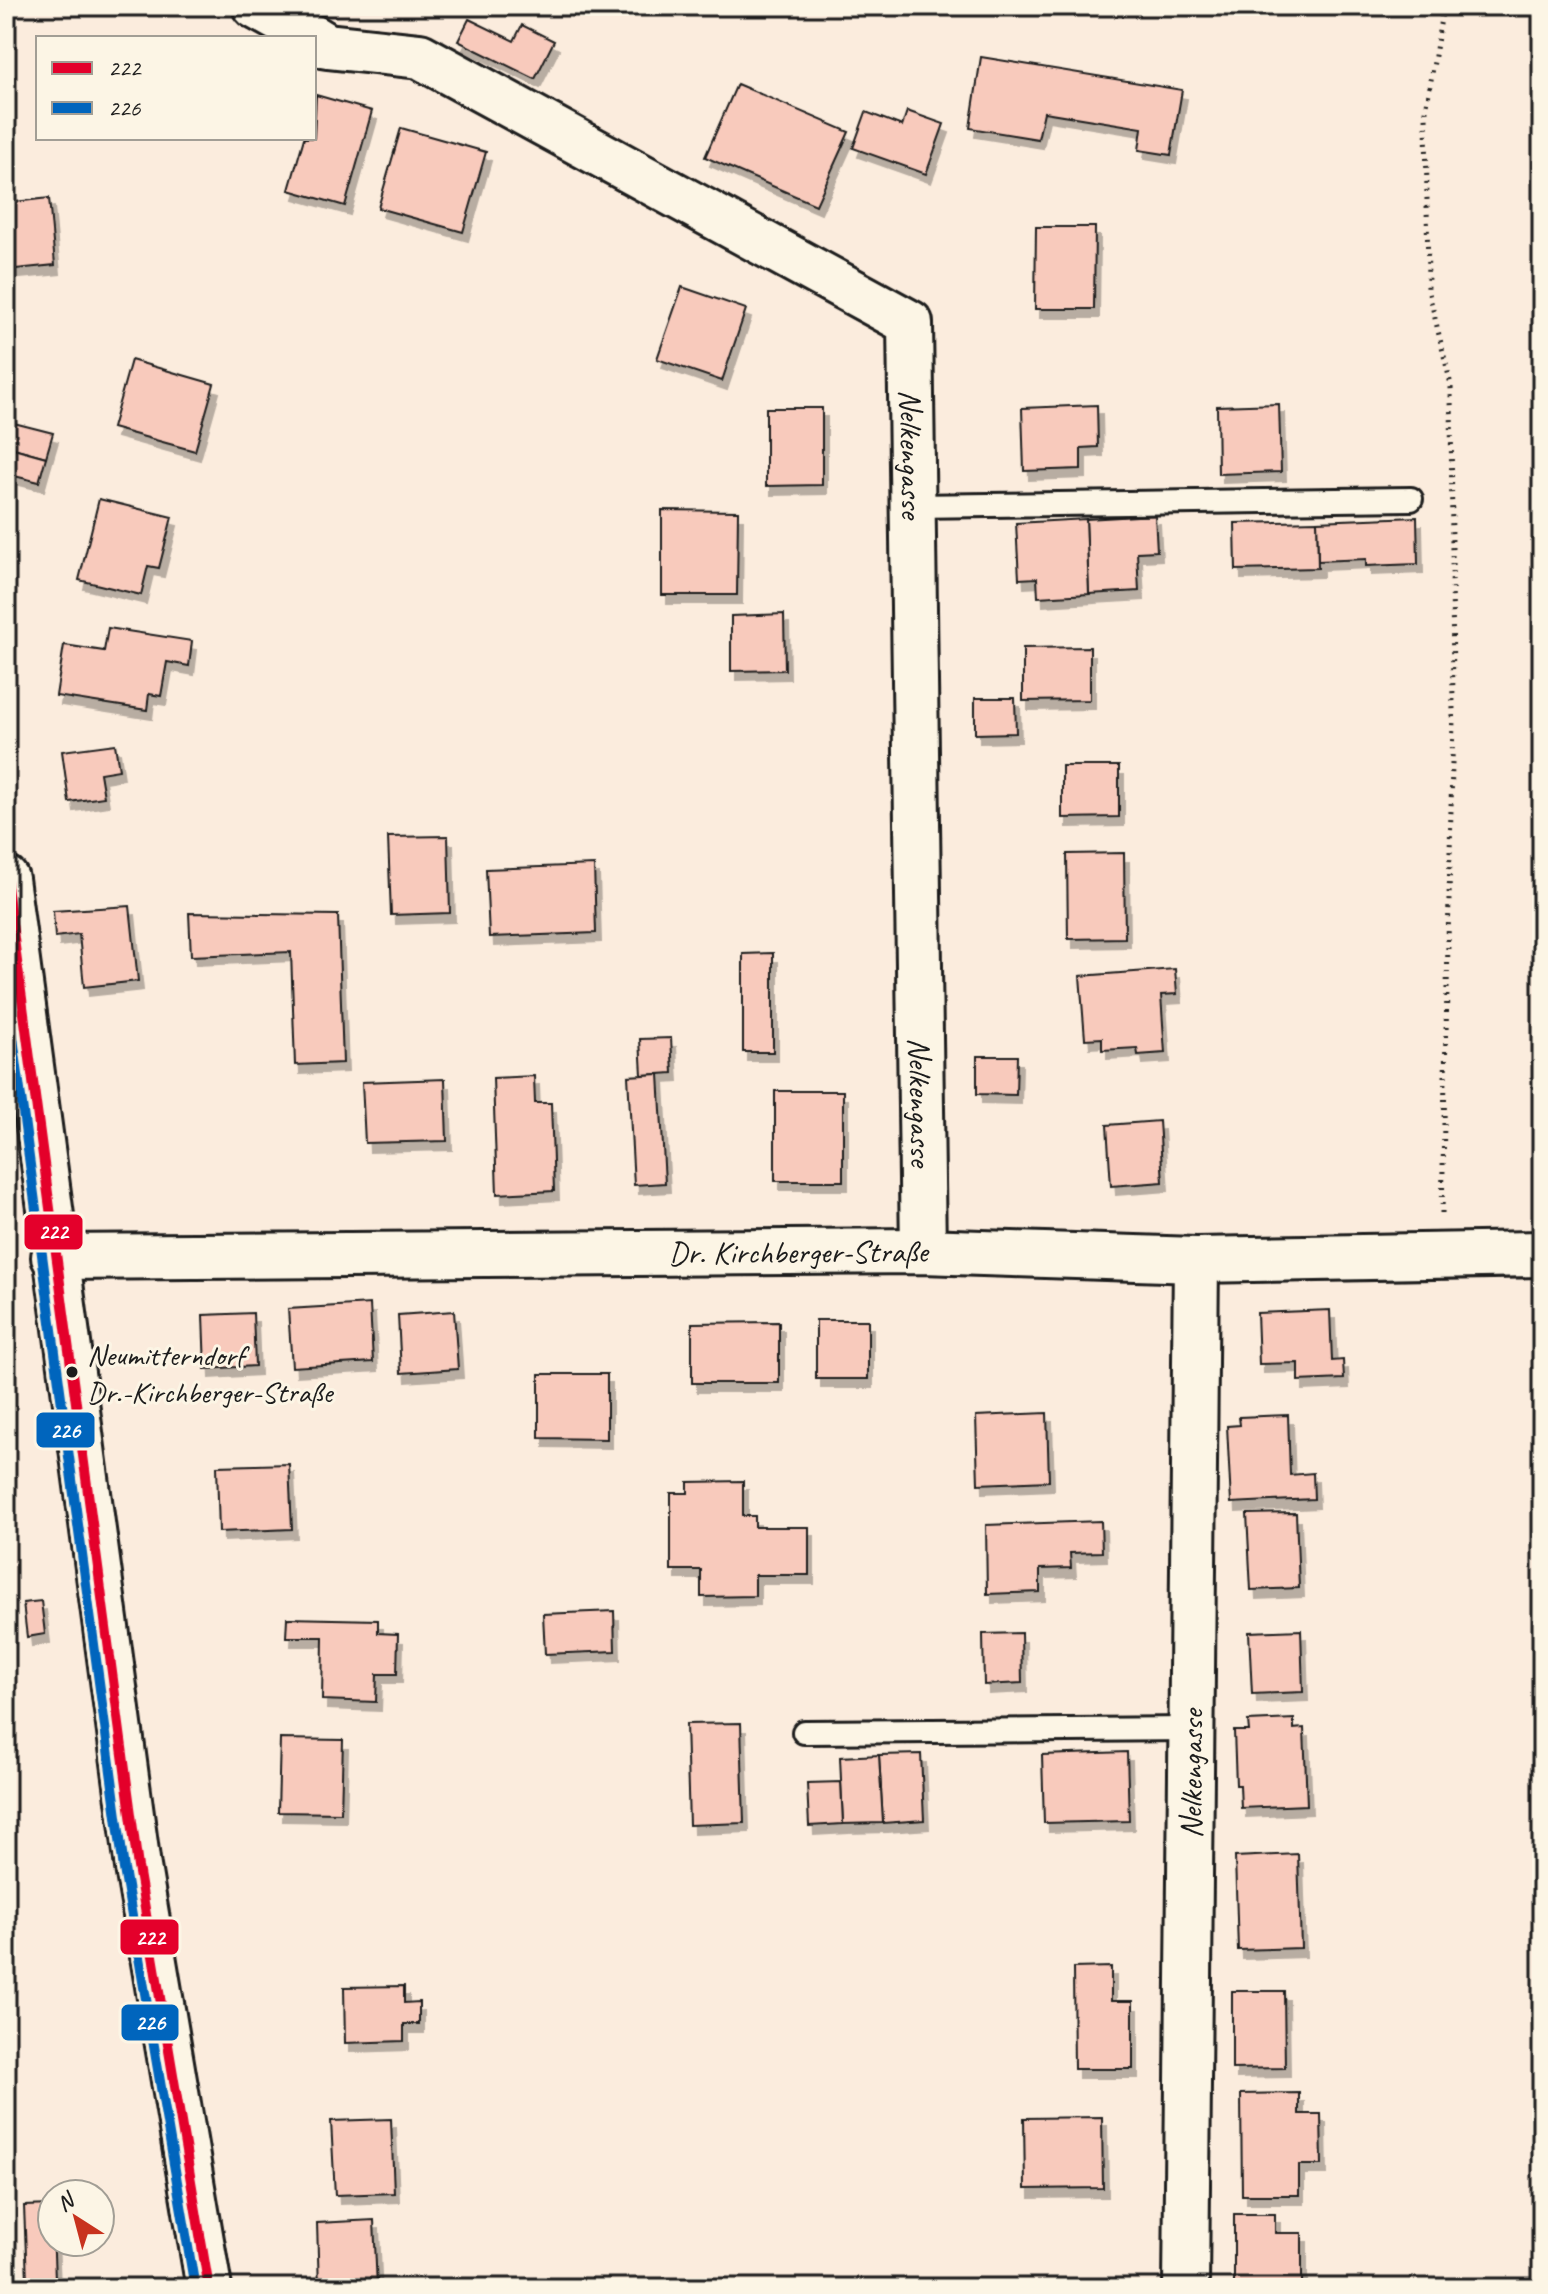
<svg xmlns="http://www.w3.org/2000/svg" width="1548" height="2294" font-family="Caveat,sans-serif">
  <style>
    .building { fill: #f8cabc; stroke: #1c1c1c; stroke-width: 2; filter: url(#shadow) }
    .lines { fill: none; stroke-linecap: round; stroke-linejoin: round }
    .lane-casing { stroke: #1c1c1c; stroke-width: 28 }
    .street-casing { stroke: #1c1c1c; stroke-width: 50 }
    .secondary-casing { stroke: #1c1c1c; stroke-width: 50 }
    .path { stroke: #1c1c1c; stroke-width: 5; stroke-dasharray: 2 6; stroke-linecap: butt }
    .lane { stroke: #fcf5e5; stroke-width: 22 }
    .street { stroke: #fcf5e5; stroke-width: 44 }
    .secondary { stroke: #fcf5e5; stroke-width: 44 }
    .bus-1-casing { stroke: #fcf5e5; stroke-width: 16 }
    .bus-2-casing { stroke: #fcf5e5; stroke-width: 16 }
    .bus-1 { stroke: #e4002b; stroke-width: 10 }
    .bus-2 { stroke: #0065bd; stroke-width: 10 }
    .bus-dot { fill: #1c1c1c; stroke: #fcf5e5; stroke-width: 3 }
    .labels { text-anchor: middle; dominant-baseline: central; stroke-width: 6; stroke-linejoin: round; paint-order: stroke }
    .bus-label { font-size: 30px; fill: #1c1c1c; stroke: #fcf5e5; text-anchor: start }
    .street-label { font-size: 32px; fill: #1c1c1c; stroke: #fcf5e5 }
    .line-badge { stroke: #fcf5e5; stroke-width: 3 }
    .badge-label { font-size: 22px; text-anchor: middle; font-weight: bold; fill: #fff }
  </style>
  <defs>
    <filter id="shadow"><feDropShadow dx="5" dy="9" stdDeviation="0" flood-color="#0004"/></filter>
  </defs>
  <rect width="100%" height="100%" fill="#fbecdd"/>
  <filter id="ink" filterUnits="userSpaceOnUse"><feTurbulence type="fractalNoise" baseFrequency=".0125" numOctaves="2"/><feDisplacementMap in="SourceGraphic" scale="16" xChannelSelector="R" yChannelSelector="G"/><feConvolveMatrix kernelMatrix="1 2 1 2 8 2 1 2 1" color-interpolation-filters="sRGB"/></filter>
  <g filter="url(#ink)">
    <g class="building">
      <path d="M469 19 514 41 522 25 554 41 535 79 458 41Z"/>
      <path d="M981 57 1182 90 1171 155 1139 150 1142 128 1044 112 1038 139 970 128Z"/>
      <path d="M737 84 849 132 816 205 705 157Z"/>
      <path d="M316 95 372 111 345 206 289 190 304 138H314Z"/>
      <path d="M907 111 944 124 926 174 853 148 866 112 902 126Z"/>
      <path d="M401 128 486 152 463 232 378 208Z"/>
      <path d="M49 198 55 265 6 270V203Z"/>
      <path d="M1036 227H1095L1094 309H1035Z"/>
      <path d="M682 287 746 309 722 381 657 359Z"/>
      <path d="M131 360 214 384 195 451 112 428Z"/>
      <path d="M1279 404 1281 472 1218 474 1217 406Z"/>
      <path d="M1097 405 1098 447 1081 448V469L1024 471 1022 408Z"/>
      <path d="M766 408H822V485L766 486Z"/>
      <path d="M6 421 53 433 46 457 6 446Z"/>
      <path d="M6 446 46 457 39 482 6 474Z"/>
      <path d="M99 499 172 517 159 568 148 566 141 595 79 580Z"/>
      <path d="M662 510 738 511 737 595H662Z"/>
      <path d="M1155 515 1157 551 1137 552 1139 591 1089 594 1086 519Z"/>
      <path d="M1417 517 1418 564 1366 566V559L1318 561 1317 521Z"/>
      <path d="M1086 519 1089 594 1038 597 1037 578 1019 579 1016 523Z"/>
      <path d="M1317 521 1318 568 1236 570 1235 523Z"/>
      <path d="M784 614 785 670 731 671V616Z"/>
      <path d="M108 628 192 641 189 666 167 662 161 696 149 694 147 710 56 696 64 645 104 651Z"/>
      <path d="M1090 647V700L1023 701V648Z"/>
      <path d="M975 698H1015L1016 733 975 734Z"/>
      <path d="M115 744 119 770 100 773 104 797 69 802 62 751Z"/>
      <path d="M1062 766H1119V817L1062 818Z"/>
      <path d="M448 836 450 913 391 915 388 837Z"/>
      <path d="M1124 853 1125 938 1068 939 1067 854Z"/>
      <path d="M594 865 596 933 489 937 486 869Z"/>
      <path d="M130 906 138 981 84 987 79 934 55 937 53 911Z"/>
      <path d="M189 913 338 915 343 1063 295 1065 291 952 191 956Z"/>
      <path d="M773 953V1052H743V954Z"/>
      <path d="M1175 969 1177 994 1161 995 1165 1053 1138 1055 1137 1048 1102 1050V1038L1085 1039 1080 976Z"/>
      <path d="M671 1038 673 1073 642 1075 640 1039Z"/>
      <path d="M977 1056H1017L1016 1095 977 1094Z"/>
      <path d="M659 1074 665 1183 634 1185 628 1076Z"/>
      <path d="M534 1076 535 1103H551L554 1191 497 1194 493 1078Z"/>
      <path d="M445 1079 447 1141 365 1143 362 1082Z"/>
      <rect x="775" y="1091" width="68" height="90"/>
      <path d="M1159 1121 1163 1182 1111 1186 1107 1125Z"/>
      <path d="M370 1304 373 1362 292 1367 288 1309Z"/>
      <path d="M1330 1310 1332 1361 1343 1360 1344 1379 1298 1381V1363L1259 1364 1257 1313Z"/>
      <path d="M454 1311 458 1369 401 1373 398 1315Z"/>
      <path d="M253 1313 255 1366 205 1369 203 1315Z"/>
      <rect x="816" y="1320" width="52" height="59"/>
      <path d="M779 1322V1383H692V1323Z"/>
      <path d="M539 1374H607V1439L539 1438Z"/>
      <path d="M1047 1413 1049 1481 978 1484 976 1416Z"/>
      <path d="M1288 1415 1290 1475 1313 1473 1314 1499 1231 1503 1227 1426 1240 1425 1239 1417Z"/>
      <path d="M289 1464 292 1529 219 1532 217 1466Z"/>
      <path d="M743 1481V1516H755V1527H809V1575H755V1596L701 1597V1570H671V1493H688V1482Z"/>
      <path d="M1296 1513 1299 1588 1251 1590 1247 1514Z"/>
      <path d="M1101 1521 1102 1552 1070 1553 1071 1568 1040 1569V1592L987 1594 986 1525Z"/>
      <path d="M41 1601 45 1634 27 1637 23 1603Z"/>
      <path d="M614 1611 615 1651 545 1654 543 1614Z"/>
      <path d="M287 1618 378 1620V1633L398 1634 397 1674H377L376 1702 322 1700 323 1637H286Z"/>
      <path d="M1301 1630 1303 1692 1252 1694 1249 1632Z"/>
      <path d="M1021 1633 1022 1683 984 1685 983 1634Z"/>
      <path d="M1294 1719V1729L1304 1728 1307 1805 1241 1808 1240 1785H1236L1234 1731H1249L1248 1721Z"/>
      <path d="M741 1723 744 1823 689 1825 686 1724Z"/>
      <path d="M280 1739 343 1740 341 1813 278 1812Z"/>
      <path d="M1127 1752 1129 1821 1044 1823 1042 1755Z"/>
      <path d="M921 1754 924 1820 883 1823 879 1755Z"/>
      <path d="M879 1755 883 1823 843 1824 840 1757Z"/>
      <path d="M841 1782 843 1824 809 1826 807 1783Z"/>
      <path d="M1298 1854 1301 1948 1238 1950 1235 1857Z"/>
      <path d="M1111 1967V2001H1133V2069H1074L1073 1968Z"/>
      <path d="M404 1986V2003L419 2002V2024H404V2041L345 2043 344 1987Z"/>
      <path d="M1232 1991H1284L1285 2068 1232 2069Z"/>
      <path d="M1299 2093V2114H1321L1322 2165H1299V2195H1242L1241 2094Z"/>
      <path d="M1102 2117 1103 2188 1025 2189 1024 2118Z"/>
      <path d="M391 2119 394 2193 335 2195 331 2121Z"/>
      <path d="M52 2205 55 2279 27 2280 24 2206Z"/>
      <path d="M1234 2214H1275V2233H1302V2288H1234Z"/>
      <path d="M374 2220 377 2288H319L317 2223Z"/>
    </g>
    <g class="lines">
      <g class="lane-casing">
        <g id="lane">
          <path d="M912 506 1411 499"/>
          <path d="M804 1732 1191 1729"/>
        </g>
      </g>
      <g class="street-casing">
        <g id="street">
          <path d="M255 6 313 38"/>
          <path id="s1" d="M314 38 327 46 420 56 910 323 923 1251"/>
          <path id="s2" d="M54 1257 923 1251 1196 1260 1542 1254"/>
          <path id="s3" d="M1186 2288 1196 1260"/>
        </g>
      </g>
      <g class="secondary-casing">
        <path id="secondary" d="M6 879 138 1867 209 2288"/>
      </g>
      <path class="path" d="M1442 1213 1453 719 1451 385 1428 289 1426 111 1443 6"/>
      <use href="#lane" class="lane"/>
      <use href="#street" class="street"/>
      <use href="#secondary" class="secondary"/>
      <g class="bus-1-casing">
        <path id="bus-1" d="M6 879 138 1867 209 2288"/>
      </g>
      <g class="bus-2-casing">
        <path id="bus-2" d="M6 985 124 1869 195 2288"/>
      </g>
      <use href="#bus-1" class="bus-1"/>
      <use href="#bus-2" class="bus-2"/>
    </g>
  </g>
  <circle class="bus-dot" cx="72" cy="1372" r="7"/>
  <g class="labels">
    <g class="bus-label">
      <text x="87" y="1355">Neumitterndorf<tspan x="87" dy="37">Dr.-Kirchberger-Straße</tspan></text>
    </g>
    <g class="street-label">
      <text stroke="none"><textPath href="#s1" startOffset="798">Nelkengasse</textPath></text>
      <text stroke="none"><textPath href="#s1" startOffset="1446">Nelkengasse</textPath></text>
      <text stroke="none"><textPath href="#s2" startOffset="744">Dr. Kirchberger-Straße</textPath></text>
      <text stroke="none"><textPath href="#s3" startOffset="514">Nelkengasse</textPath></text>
    </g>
  </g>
  <g class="line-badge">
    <rect x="23" y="1213" width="61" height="38" rx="8" fill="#e4002b"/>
    <rect x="35" y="1411" width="61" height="38" rx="8" fill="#0065bd"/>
    <rect x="119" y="1918" width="61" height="38" rx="8" fill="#e4002b"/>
    <rect x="120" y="2003" width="60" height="39" rx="8" fill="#0065bd"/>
  </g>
  <g class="badge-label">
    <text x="53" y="1239">222</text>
    <text x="65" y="1438">226</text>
    <text x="150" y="1945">222</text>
    <text x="150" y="2030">226</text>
  </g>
  <rect width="1548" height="2294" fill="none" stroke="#fcf5e5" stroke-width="32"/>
  <rect x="16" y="16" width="1516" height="2262" fill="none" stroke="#1c1c1c" stroke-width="3" filter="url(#ink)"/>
  <rect x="36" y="36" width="280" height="104" fill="#fcf5e5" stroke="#a29e95" stroke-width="2"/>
  <rect x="52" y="62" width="40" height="12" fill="#e4002b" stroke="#a29e95" stroke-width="2"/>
  <text x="108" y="76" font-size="24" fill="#1c1c1c">222</text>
  <rect x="52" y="102" width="40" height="12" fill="#0065bd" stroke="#a29e95" stroke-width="2"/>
  <text x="108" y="116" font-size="24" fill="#1c1c1c">226</text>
  <g transform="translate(76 2218) rotate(324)"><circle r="38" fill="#fcf5e5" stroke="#a29e95" stroke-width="2"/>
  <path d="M0-6L14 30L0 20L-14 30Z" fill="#c8321e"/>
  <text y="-12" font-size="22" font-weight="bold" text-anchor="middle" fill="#1c1c1c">N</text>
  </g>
</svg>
